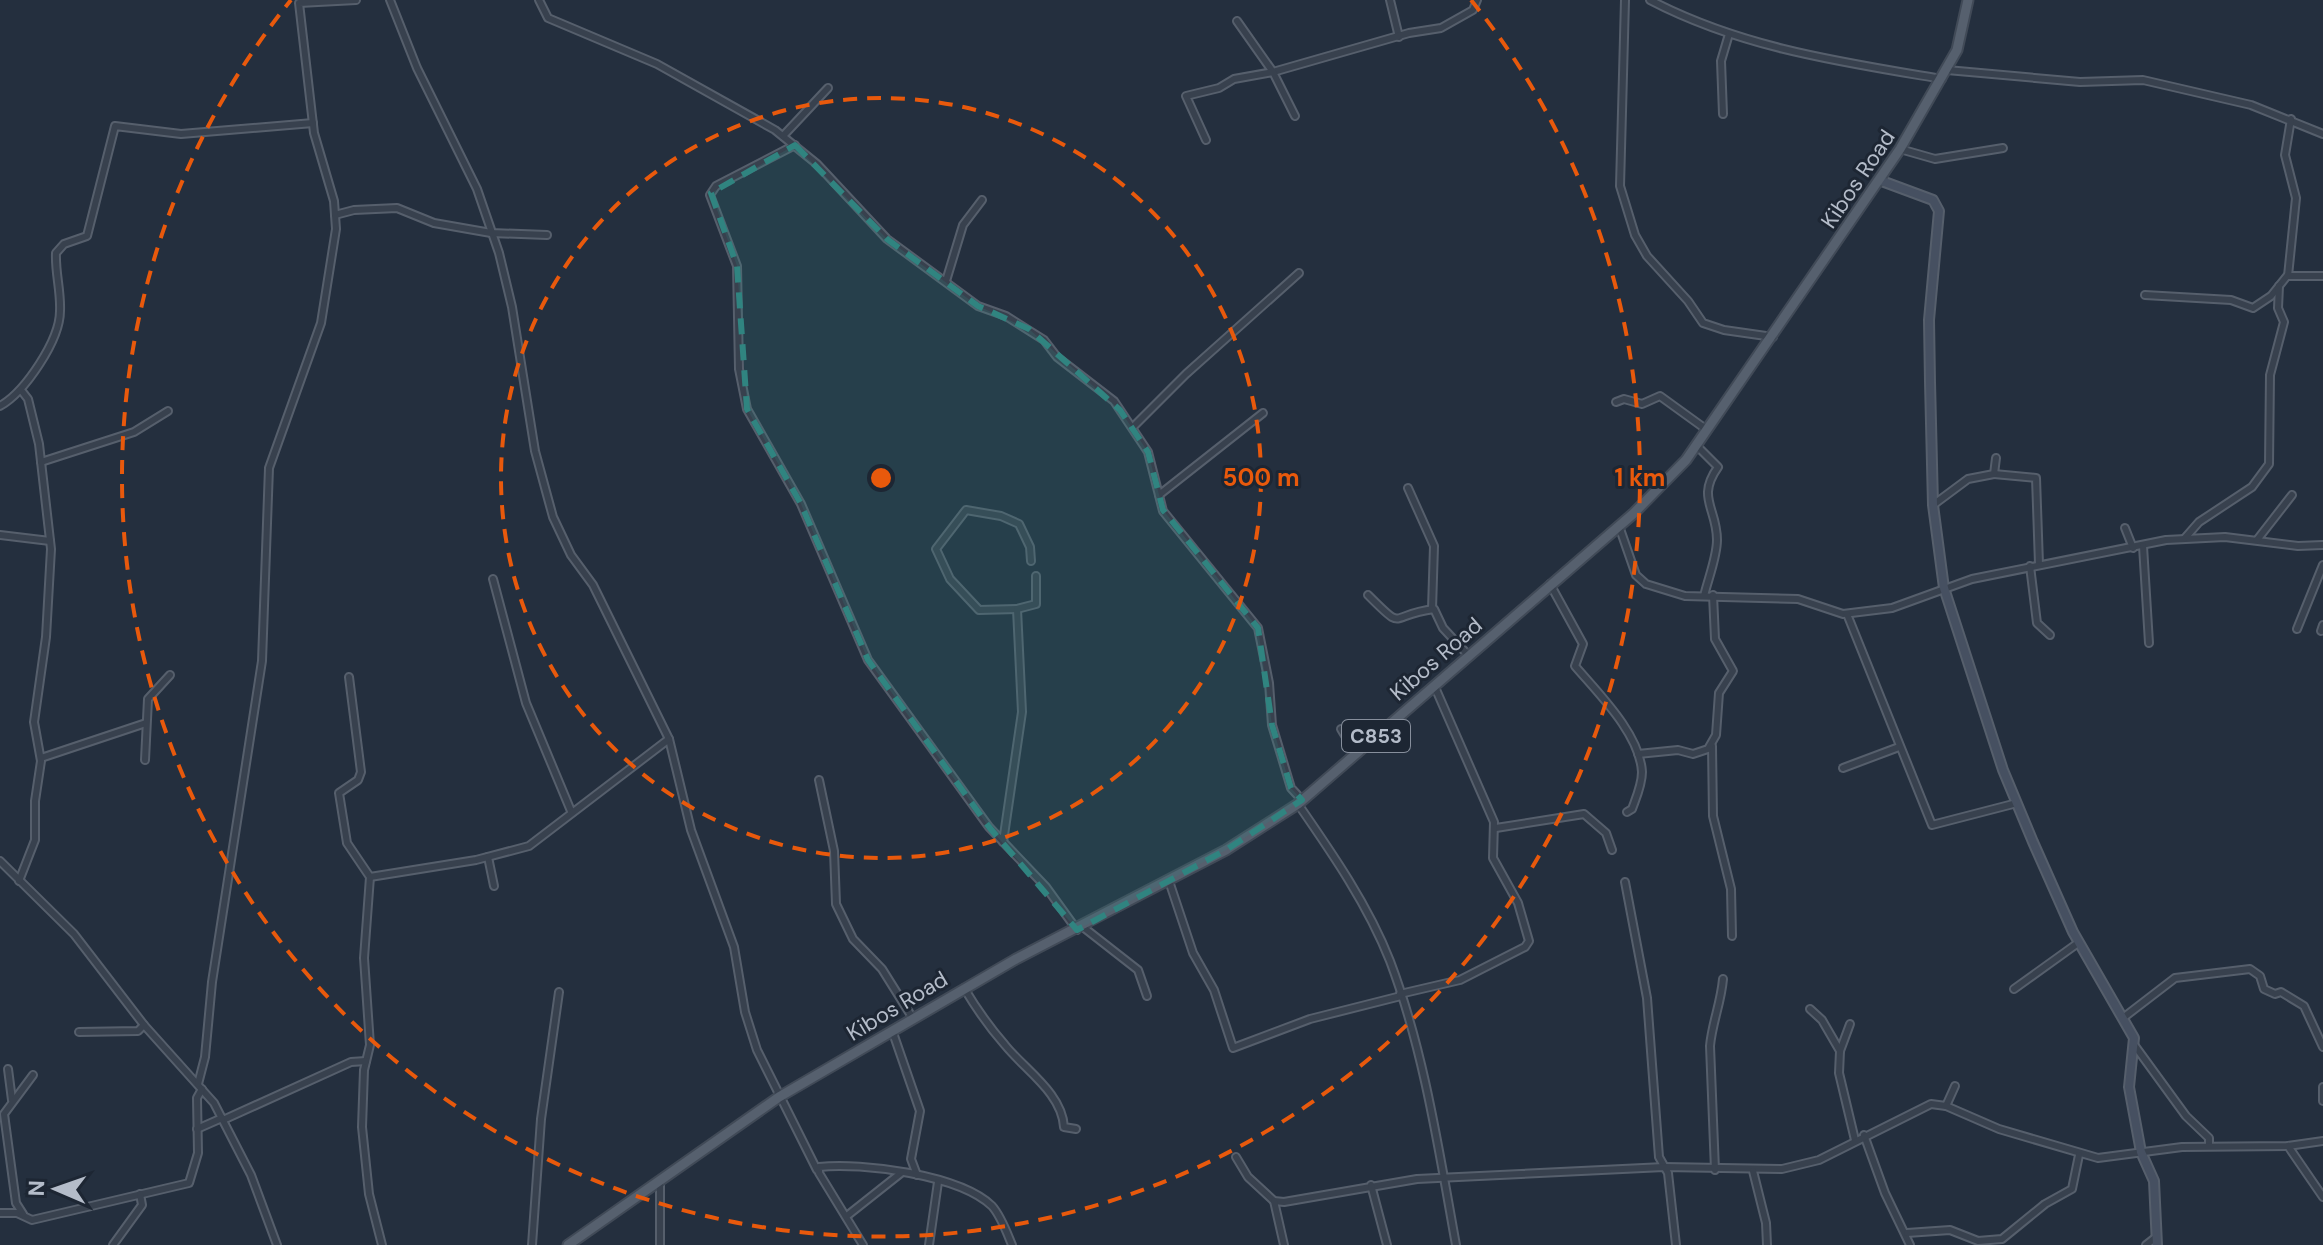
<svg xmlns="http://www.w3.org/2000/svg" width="2323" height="1245" font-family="'DM Sans',sans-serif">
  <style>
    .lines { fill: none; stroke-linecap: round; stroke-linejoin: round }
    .street-casing { stroke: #565f6c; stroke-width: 10 }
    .secondary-casing { stroke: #565f6c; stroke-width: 12 }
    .primary-casing { stroke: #414a57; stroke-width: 13 }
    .street { stroke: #38414e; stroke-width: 6 }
    .secondary { stroke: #465061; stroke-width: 8 }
    .primary { stroke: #56606e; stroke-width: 9 }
    .marked { fill: #308480; fill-opacity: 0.2; stroke: #308480; stroke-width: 6; stroke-dasharray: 16 10; stroke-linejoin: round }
    .ring { fill: none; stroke: #e8590c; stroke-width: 4; stroke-dasharray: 14 10 }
    .labels { text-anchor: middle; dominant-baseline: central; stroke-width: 6; stroke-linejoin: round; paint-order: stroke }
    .shield { fill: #1d2633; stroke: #878f9c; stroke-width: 2 }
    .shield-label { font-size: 20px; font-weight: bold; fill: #b4bcc9 }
    .street-label { font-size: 22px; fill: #b4bcc9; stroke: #1d2633 }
    .centre { fill: #e8590c; stroke: #1d2633; stroke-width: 4 }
    .ring-label { font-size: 24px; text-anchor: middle; font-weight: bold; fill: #e8590c; stroke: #1d2633; stroke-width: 6; stroke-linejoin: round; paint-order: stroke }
  </style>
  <rect width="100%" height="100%" fill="#242f3e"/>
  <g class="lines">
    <g class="street-casing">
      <g id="street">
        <path d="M390 0 417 68 477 189 499 253 512 307 535 451 553 517 571 555 593 585 669 739 691 830 734 947 745 1012 757 1050 817 1170"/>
        <path d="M539 0 548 18 657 64 775 130 817 164 887 239 978 306 1006 316 1044 340 1057 357 1114 401 1148 452 1163 511 1258 628 1269 683 1272 725 1291 788 1302 800"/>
        <path d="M1390 0 1399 37"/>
        <path d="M1625 0 1620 186 1635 235 1647 256 1688 301 1703 323 1724 330 1773 337"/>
        <path d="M1650 0C1742 48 1841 62 1942 79"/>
        <path d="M1237 21 1273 72 1409 33 1441 28 1473 10 1477 0"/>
        <path d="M1947 70 2080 82 2143 80 2251 105 2323 134"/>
        <path d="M1723 114 1721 61 1729 34"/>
        <path d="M783 136 828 88"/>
        <path d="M1206 140 1186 96 1219 88 1234 79 1273 72 1295 116"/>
        <path d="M795 145 716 186 710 195 737 266 739 369 747 409 801 504 868 660 989 827 1046 887 1077 930"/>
        <path d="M1900 149 1935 159 2003 148"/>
        <path d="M335 215 354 210 397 208 434 223 491 233 547 235"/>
        <path d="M2288 276 2296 198 2285 155 2291 119"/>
        <path d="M946 281 963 225 982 200"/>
        <path d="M2145 295 2231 300 2253 308 2271 296 2287 276H2323"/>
        <path d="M1616 402 1624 399 1642 404 1660 396 1707 430"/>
        <path d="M0 406C25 392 60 340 60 311 61 291 55 272 56 253L64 244 87 236 115 126 181 134 313 123"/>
        <path d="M1133 427 1186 374 1299 273"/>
        <path d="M1696 445 1718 467C1696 498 1717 508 1717 540 1717 557 1708 579 1704 596"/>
        <path d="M41 462 134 432 168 411"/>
        <path d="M1994 474 2036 478 2039 564"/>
        <path d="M1408 488 1434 546 1432 609"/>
        <path d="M1159 495 1263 413"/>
        <path d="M1933 505 1968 479 1994 474 1996 458"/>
        <path d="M1619 526 1636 575 1646 584 1685 596 1798 599 1843 614 1892 608 1972 579 2166 540 2225 537 2298 546 2323 545"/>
        <path d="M2125 528 2133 548"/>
        <path d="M0 535 50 541"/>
        <path d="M2185 538 2199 522 2252 487 2269 464 2270 375 2284 322 2278 308 2279 286"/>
        <path d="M2257 540 2292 495"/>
        <path d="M2143 546 2149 643"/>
        <path d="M2030 566 2037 623 2050 635"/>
        <path d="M493 579 526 703 571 811"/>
        <path d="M1550 584 1583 644 1575 666C1598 693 1640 734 1642 772 1642 785 1636 798 1632 809L1627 812"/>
        <path d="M1368 595C1406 633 1387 615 1434 609L1443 628 1468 655"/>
        <path d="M1017 609 979 610 950 579 936 549 966 510 1001 516 1019 524 1030 547 1031 561"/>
        <path d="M1847 614 1932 825 2017 803"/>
        <path d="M2297 629 2323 565"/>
        <path d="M2321 631 2323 625"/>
        <path d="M349 677 361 772 358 780 339 793 347 843 370 877 364 958 370 1045 364 1070 362 1127 369 1194 382 1245"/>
        <path d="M1341 729 1356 754"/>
        <path d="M1712 746 1713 816 1731 889 1732 936"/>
        <path d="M1638 754 1678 750 1693 754 1708 749 1716 735 1719 693 1733 671 1715 639 1713 595"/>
        <path d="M41 758 146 723"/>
        <path d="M145 760 148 699 170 675"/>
        <path d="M1843 768 1899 747"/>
        <path d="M819 780 834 851 836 904 853 939 882 969 912 1017"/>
        <path d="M1298 804C1332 853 1368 905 1390 961 1424 1051 1439 1151 1456 1245"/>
        <path d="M1496 828 1584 814 1606 833 1612 850"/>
        <path d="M1003 842 1022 712 1017 609 1036 604V576"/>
        <path d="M488 857 494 886"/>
        <path d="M0 861 74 934 144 1025 214 1103 251 1175 277 1245"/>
        <path d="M370 877 476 860 529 846 669 739"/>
        <path d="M19 881 35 840V801L41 761 34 722 46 637 51 549 39 444 28 399 21 390"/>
        <path d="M1169 881 1193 953 1214 990 1233 1048 1310 1019 1401 996"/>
        <path d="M1625 882 1647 998 1659 1157 1668 1173 1676 1245"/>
        <path d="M1083 927 1138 970 1147 996"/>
        <path d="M964 988C976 1008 990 1028 1005 1045 1025 1070 1062 1093 1064 1127L1076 1129"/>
        <path d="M2014 989 2078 943"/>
        <path d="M1400 994 1460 980 1525 947 1529 941 1518 903 1493 858 1494 822 1434 685"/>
        <path d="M1810 1009 1822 1020 1840 1051"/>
        <path d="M2123 1018 2175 978 2250 969 2260 976 2264 989 2275 994 2281 992 2304 1006 2323 1047"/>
        <path d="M1850 1024 1840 1051 1839 1073 1855 1140"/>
        <path d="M892 1030 920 1111 911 1159 917 1175"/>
        <path d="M79 1032 138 1031 144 1025"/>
        <path d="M2135 1046 2186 1116 2209 1138V1146"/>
        <path d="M8 1069 12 1100"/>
        <path d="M198 1084 205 1057 212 982 262 661 269 468 321 323 336 229 334 201 314 133 299 3 356 0"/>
        <path d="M2323 1087V1101"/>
        <path d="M1946 1106 1955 1086"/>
        <path d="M223 1120 351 1062 366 1061"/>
        <path d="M197 1129 222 1118"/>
        <path d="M1864 1135 1885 1193 1910 1245"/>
        <path d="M2288 1146 2323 1197"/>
        <path d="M1236 1157 1248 1177 1274 1201 1284 1202 1417 1179 1664 1167 1782 1169 1819 1160 1931 1104 1946 1106 1999 1129 2098 1158 2182 1147 2288 1146 2323 1141"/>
        <path d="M1715 1170 1710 1046C1712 1023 1721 1003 1723 979"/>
        <path d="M1753 1171 1766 1223 1767 1245"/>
        <path d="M660 1183V1245"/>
        <path d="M1371 1185 1387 1245"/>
        <path d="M1274 1201 1284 1245"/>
        <path d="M0 1213H17L32 1220 189 1183 198 1153 197 1098 202 1089"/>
        <path d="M23 1214 16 1203 4 1114 33 1075"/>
        <path d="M848 1215 901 1173"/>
        <path d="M1907 1233 1950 1230 1978 1241 2002 1239 2045 1204 2072 1189 2079 1155"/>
        <path d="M113 1245 142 1205 140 1194"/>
        <path d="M532 1245 541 1119 559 992"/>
        <path d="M863 1245 819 1173V1167C862 1162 960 1175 992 1206 1001 1216 1007 1233 1012 1245"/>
        <path d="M929 1245 938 1182"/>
        <path d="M2146 1245 2155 1238"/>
      </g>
    </g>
    <g class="secondary-casing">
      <path id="secondary" d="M1879 180 1933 200 1939 211 1929 320 1930 382 1933 505 1944 588 2003 770 2033 842 2073 932 2134 1038 2129 1087 2141 1152 2154 1181 2157 1245"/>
    </g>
    <g class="primary-casing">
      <path id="primary" d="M568 1245 779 1097 1016 959 1226 850 1298 804 1633 514 1686 460 1900 149 1957 50 1968 0"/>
    </g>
    <use href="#street" class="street"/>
    <use href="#secondary" class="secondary"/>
    <use href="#primary" class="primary"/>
  </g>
  <path class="marked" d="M795 145 887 239 978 306 1029 329 1120 410 1148 452 1163 510 1258 628 1272 725 1291 788 1302 800 1226 850 1077 930 989 827 868 660 801 504 747 409 737 266 711 193Z"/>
  <g class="ring">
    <circle cx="881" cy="478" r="380"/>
    <path d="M1471 0A759 759 0 1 1 291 0"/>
  </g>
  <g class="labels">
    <rect class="shield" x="1342" y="720" width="68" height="32" rx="6"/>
    <g class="shield-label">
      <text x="1376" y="736">C853</text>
    </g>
    <g class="street-label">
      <text transform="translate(1858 179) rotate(-56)">Kibos Road</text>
      <text transform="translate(1436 659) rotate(-41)">Kibos Road</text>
      <text transform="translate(897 1006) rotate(-31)">Kibos Road</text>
    </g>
  </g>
  <circle cx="881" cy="478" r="12" class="centre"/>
  <g class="ring-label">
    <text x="1261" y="486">500 m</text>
    <text x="1640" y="486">1 km</text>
  </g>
  <g transform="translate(56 1189) rotate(272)" stroke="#1d2633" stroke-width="6" paint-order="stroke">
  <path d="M0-6L14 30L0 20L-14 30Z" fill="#b4bcc9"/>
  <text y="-12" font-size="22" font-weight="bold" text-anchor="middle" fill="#b4bcc9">N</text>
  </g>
</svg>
